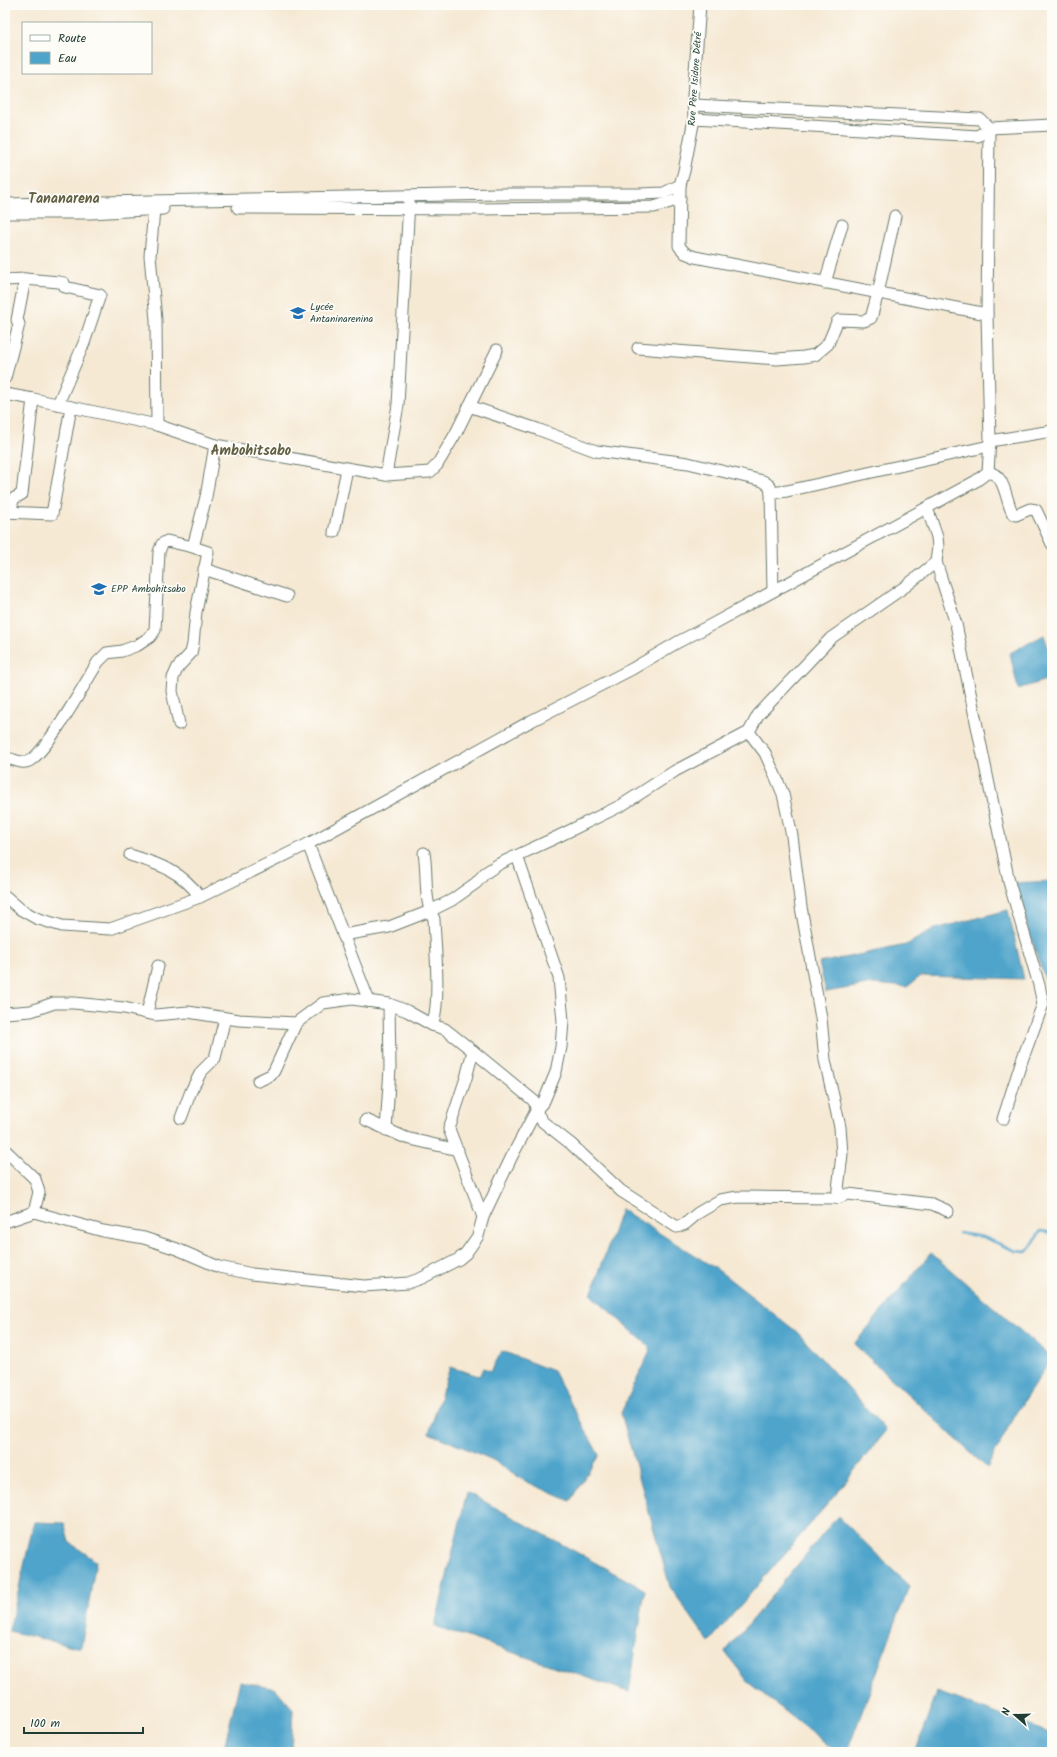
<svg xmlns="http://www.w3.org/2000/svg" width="1057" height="1757" font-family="Kalam,sans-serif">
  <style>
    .water { fill: #4fa4cb; stroke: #377080 }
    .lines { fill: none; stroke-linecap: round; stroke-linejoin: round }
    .stream { stroke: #4fa4cb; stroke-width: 2.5 }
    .minor-casing { stroke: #6a796c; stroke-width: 13 }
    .minor { stroke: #fff; stroke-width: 11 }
    .labels { text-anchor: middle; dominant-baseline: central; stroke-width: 3.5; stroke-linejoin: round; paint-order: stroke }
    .street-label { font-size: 10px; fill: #1f3d34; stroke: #fdfcf7 }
    .poi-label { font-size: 10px; fill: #1f3d34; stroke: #fdfcf7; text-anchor: start }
    .district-label { font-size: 14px; font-weight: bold; fill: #616045; stroke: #fdfcf7 }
  </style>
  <rect width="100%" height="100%" fill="#fdfcf7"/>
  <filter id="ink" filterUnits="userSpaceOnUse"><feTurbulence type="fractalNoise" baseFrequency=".025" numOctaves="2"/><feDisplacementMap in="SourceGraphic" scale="8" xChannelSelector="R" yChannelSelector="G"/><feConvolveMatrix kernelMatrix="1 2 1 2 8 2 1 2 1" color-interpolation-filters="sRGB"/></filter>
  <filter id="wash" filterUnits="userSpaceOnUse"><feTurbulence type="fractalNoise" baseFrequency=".012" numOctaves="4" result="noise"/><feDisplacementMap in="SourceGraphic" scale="16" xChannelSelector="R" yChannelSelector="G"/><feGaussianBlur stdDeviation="0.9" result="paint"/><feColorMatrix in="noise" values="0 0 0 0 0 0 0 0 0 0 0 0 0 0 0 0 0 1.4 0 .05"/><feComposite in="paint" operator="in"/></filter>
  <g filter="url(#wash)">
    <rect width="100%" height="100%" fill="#f6e9d4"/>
    <g class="water">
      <path d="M1044 635 1052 658V678L1018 689 1010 653Z"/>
      <path d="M1052 881V1001L1013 883Z"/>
      <path d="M1008 910 1024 979 921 976 907 987 873 984 826 992 819 963 906 945 935 929Z"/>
      <path d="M621 1209 718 1270 797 1332 886 1430 836 1494 709 1642 670 1587 621 1413 651 1348 591 1295Z"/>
      <path d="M931 1253 1052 1358 1014 1416 987 1468 854 1344Z"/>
      <path d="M502 1351 553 1371 599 1455 570 1501 525 1481 493 1460 429 1433 450 1367 479 1376 484 1368 491 1371Z"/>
      <path d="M467 1492 645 1590 629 1692 435 1626Z"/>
      <path d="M838 1516 909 1586 847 1752H837L749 1683 725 1652Z"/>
      <path d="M34 1522 64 1523 69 1542 96 1561 81 1648 9 1631Z"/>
      <path d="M240 1681 276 1689 293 1709 291 1752H223Z"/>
      <path d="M937 1692 1052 1734V1752H915Z"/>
    </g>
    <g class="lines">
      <path class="stream" d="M959 1233 983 1237 1016 1251 1026 1252C1033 1246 1035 1238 1041 1231L1052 1233"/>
    </g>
  </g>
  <g filter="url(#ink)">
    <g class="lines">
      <g class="minor-casing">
        <g id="minor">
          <path d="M700 5 693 97 694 119 684 171 680 185 679 246 685 253 695 257 987 314"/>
          <path d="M694 119 978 136 989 128 1052 125"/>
          <path d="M5 204 498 194H640L664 193 680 185"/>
          <path d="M238 208 481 209 654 207 680 199"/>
          <path d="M154 209 150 256 156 320 157 425"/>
          <path d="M5 213H90L163 209"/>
          <path d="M5 280 25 279 59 282 64 283 65 287 100 295 84 343 58 404"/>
          <path d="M825 283 842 225"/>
          <path d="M638 348 777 359 804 357 815 355 828 344 837 322 839 320 864 321 871 318 878 293 895 216"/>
          <path d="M5 378 19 324 17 320 25 279"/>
          <path d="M5 394 33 399 22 494 13 499 11 512"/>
          <path d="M33 399 157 425 215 445 386 475 398 405 409 201"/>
          <path d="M469 406 537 429 596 451 688 463 763 481 770 486 771 493 773 591"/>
          <path d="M990 441 1052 431"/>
          <path d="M988 472C1006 475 1005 500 1013 514L1016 515 1030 509 1036 510 1052 544"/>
          <path d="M386 475 430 472 437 465 456 433 497 350"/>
          <path d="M771 493 787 491 989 446"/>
          <path d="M927 508 937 537 938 547 936 562 956 624 1009 882 1039 985 1043 1004 1021 1063 1003 1119"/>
          <path d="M5 512 52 514 71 407"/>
          <path d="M334 532 347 469"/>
          <path d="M204 569 287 596"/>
          <path d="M179 724 172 691 173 678 178 667 191 653 193 644 196 612 208 552 193 547"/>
          <path d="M5 758C13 758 21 765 29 761 47 752 85 683 98 662L107 653 122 651 138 645 150 637 155 630 159 552 162 544 167 541 193 547 206 497 215 445"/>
          <path d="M308 844 369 1001"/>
          <path d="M424 853C428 875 423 899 434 919 435 944 441 1004 432 1025"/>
          <path d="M130 855C159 864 182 871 200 897"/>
          <path d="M5 896 20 909 36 918 62 926 110 929 200 897 308 844 531 721 632 669 678 642 711 625 976 481 988 472 990 441 987 314 989 128 980 119 694 105"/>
          <path d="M343 935 389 927 430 911 452 900 476 883 485 873 499 864 557 837 622 805 675 771 749 732"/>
          <path d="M5 1013 31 1011 54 1003H74L124 1008 155 1015 188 1012 239 1020 296 1023"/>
          <path d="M147 1013 158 966"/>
          <path d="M473 1051 534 1101 538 1115 543 1122 571 1144 621 1191 677 1227 685 1224 698 1213 720 1200 738 1197 837 1198 842 1154 840 1127 825 1060 821 1018 801 907 792 836 783 794 775 775 765 753 749 732 758 715 831 638 906 586 936 562"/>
          <path d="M258 1081 271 1075 274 1071 296 1023 323 1003 352 999 389 1004 407 1011 432 1025 445 1029 473 1051 466 1078 449 1129 483 1217"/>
          <path d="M181 1118 191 1091 201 1072 215 1058 225 1018"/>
          <path d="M366 1120 406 1138 458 1150"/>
          <path d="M386 1130 390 1068 389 1004"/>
          <path d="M5 1150 35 1179 39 1192 34 1212"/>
          <path d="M837 1198 848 1194 932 1204 948 1211"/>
          <path d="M5 1222 34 1212 103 1231 144 1238 177 1249 219 1267 252 1274 364 1286 408 1283 422 1278 459 1259 466 1253 478 1236 483 1217 512 1156 537 1109 544 1101 556 1072 561 1047 563 1021 559 978 517 856"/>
        </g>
      </g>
      <use href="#minor" class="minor"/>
    </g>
  </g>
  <defs>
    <g id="school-bare" transform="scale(1.2)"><path d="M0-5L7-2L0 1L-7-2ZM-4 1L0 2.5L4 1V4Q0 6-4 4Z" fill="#1f6fb2" stroke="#fdfcf7" stroke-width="2.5" paint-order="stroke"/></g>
  </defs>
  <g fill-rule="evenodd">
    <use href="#school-bare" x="298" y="313"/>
    <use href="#school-bare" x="99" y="589"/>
  </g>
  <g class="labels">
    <g class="street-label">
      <text transform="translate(695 79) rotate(-86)">Rue Père Isidore Détré</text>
    </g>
    <g class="poi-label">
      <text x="310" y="307">Lycée<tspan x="310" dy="12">Antaninarenina</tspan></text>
      <text x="111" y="589">EPP Ambohitsabo</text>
    </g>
    <g class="district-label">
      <text x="64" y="199">Tananarena</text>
      <text x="251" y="451">Ambohitsabo</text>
    </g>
  </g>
  <rect width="1057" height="1757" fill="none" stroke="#fdfcf7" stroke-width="20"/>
  <rect x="22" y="22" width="130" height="52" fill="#fdfcf7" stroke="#a4b0a9"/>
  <rect x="30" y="35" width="20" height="6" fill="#ffffff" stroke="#a4b0a9"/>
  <text x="58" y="42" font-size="12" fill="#1f3d34">Route</text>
  <rect x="30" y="52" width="20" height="12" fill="#4fa4cb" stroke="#a4b0a9"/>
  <text x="58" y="62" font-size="12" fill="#1f3d34">Eau</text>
  <g transform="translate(1015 1715) rotate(290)" stroke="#fdfcf7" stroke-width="3" paint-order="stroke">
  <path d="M0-3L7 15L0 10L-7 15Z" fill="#1f3d34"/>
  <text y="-6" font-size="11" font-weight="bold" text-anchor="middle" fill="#1f3d34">N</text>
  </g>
  <path d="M24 1727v6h119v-6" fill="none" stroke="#1f3d34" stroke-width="2"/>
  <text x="30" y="1727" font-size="12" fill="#1f3d34" stroke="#fdfcf7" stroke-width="3" paint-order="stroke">100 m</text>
</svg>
